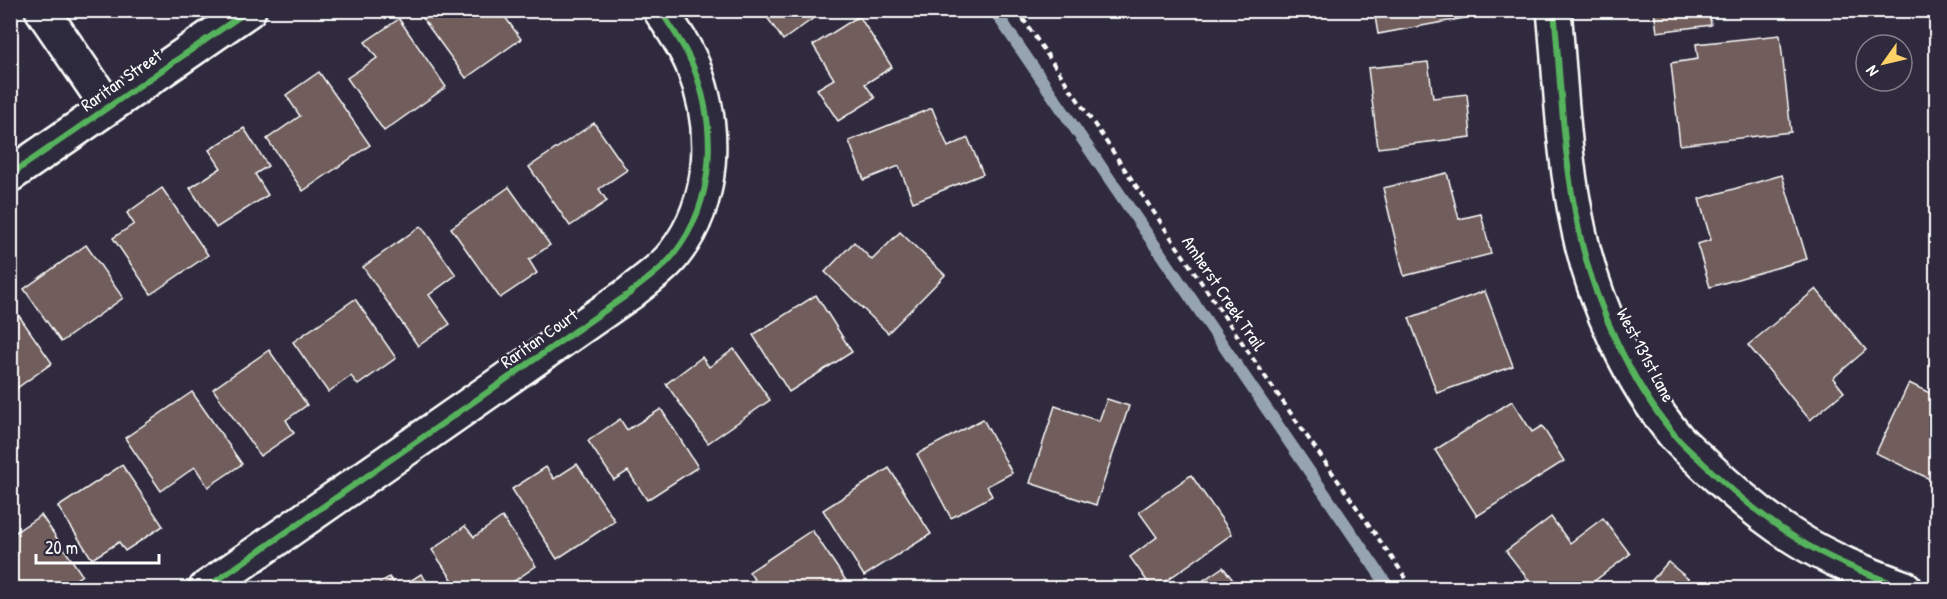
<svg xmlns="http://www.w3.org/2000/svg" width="1947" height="599" font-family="'Patrick Hand',sans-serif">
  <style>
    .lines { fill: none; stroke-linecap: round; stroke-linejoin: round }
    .stream { stroke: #96a3b0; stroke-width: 12 }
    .building { fill: #6f5d5c; stroke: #fff; stroke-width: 1.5 }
    .minor-casing { stroke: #fff; stroke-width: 38 }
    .path { stroke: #fff; stroke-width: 4; stroke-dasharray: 6 4.5; stroke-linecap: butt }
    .minor { stroke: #2f2a3d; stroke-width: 33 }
    .cycleway-casing { stroke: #2f2a3d; stroke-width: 10 }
    .cycleway { stroke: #56b35d; stroke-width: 6 }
    .labels { text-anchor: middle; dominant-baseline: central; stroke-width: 5; stroke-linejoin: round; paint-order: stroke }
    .street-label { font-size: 18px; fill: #fff; stroke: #2f2a3d }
  </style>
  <rect width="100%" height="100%" fill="#2f2a3d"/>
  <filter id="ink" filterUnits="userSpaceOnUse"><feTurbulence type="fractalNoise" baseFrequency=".0167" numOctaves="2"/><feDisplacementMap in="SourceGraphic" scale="12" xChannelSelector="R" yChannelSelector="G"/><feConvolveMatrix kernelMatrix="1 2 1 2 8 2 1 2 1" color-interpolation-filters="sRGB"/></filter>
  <g filter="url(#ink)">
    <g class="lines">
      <path class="stream" d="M994 10 1389 588"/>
    </g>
    <g class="building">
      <path d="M420 10H500L521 39 466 78 418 12Z"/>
      <path d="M762 10H825L783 40Z"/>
      <path d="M1374 10H1463L1465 18 1378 34Z"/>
      <path d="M1654 10H1709L1711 25 1657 32Z"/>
      <path d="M1936 10V69H1932Z"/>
      <path d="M859 16 892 67 865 84 875 98 838 121 817 89 834 79 813 45Z"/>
      <path d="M399 19 446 87 384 131 347 78 377 58 365 42Z"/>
      <path d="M1780 35 1791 132 1680 145 1671 63 1698 59 1696 44Z"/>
      <path d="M1428 62 1433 98 1467 94 1471 137 1378 148 1368 68Z"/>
      <path d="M319 72 370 145 303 191 267 139 300 116 286 95Z"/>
      <path d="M932 108 948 147 968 138 983 174 913 202 899 166 864 180 849 141Z"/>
      <path d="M594 123 627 170 599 189 607 201 570 226 529 167Z"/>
      <path d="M244 128 268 166 255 174 268 195 216 228 190 188 221 168 209 150Z"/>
      <path d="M1447 173 1459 219 1481 214 1491 254 1404 276 1383 188Z"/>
      <path d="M1782 175 1807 259 1710 287 1697 244 1711 240 1699 199Z"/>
      <path d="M509 187 550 245 529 260 537 273 500 298 451 228Z"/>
      <path d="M162 188 208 255 151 294 113 238 134 224 127 213Z"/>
      <path d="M421 226 456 275 429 295 450 324 418 346 363 267Z"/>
      <path d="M900 232 945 275 888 333 825 272 854 242 872 260Z"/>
      <path d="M86 245 123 298 61 342 24 289Z"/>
      <path d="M1816 289 1866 350 1833 378 1844 392 1810 420 1748 345Z"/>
      <path d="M1485 291 1513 366 1437 393 1409 318Z"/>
      <path d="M816 295 852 352 789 392 753 335Z"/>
      <path d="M355 299 396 358 358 385 351 376 328 392 293 342Z"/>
      <path d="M10 303 52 363 10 393Z"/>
      <path d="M734 349 770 400 708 443 666 384 702 357 709 367Z"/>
      <path d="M269 350 307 405 286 420 294 433 260 456 213 389Z"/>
      <path d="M1909 383 1936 396V482L1876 453Z"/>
      <path d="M192 392 242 464 208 487 195 467 161 491 125 438Z"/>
      <path d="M1107 399 1129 406 1096 505 1030 483 1055 406 1099 421Z"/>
      <path d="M1512 401 1532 432 1542 426 1564 461 1477 516 1435 450Z"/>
      <path d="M661 409 698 467 647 500 628 471 614 480 588 441 620 419 627 430Z"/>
      <path d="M983 419 1012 473 987 486 992 496 951 518 917 454Z"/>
      <path d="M577 464 615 521 557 559 512 489 546 467 554 479Z"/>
      <path d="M122 465 163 526 125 551 119 542 92 559 58 507Z"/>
      <path d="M889 468 931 534 864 576 823 510Z"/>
      <path d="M1191 475 1232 534 1156 588H1152L1130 557 1157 537 1139 512Z"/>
      <path d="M41 515 82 575 63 588H10V536Z"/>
      <path d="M502 517 536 566 504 588H458L432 550 465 526 474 537Z"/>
      <path d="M1551 517 1570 543 1603 518 1630 554 1585 588H1535L1506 551Z"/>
      <path d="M812 530 851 588H760L749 572Z"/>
      <path d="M1668 562 1699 588H1645Z"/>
      <path d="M1223 567 1239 588H1192Z"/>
      <path d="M421 574 432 588H399Z"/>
      <path d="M389 577 398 588H373Z"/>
    </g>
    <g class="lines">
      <g class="minor-casing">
        <g id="minor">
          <path d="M42 10 108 107"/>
          <path d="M1554 10C1561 84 1563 159 1579 231 1594 302 1630 382 1677 438 1685 447 1695 455 1703 463 1731 490 1761 516 1794 537 1828 559 1867 574 1905 588"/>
          <path d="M10 175 249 10"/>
          <path d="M206 588 630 293C644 281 663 269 674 254 716 201 717 126 693 66 685 46 672 28 660 10"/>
        </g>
      </g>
      <path class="path" d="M1017 10 1262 372 1413 588"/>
      <use href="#minor" class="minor"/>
      <g class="cycleway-casing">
        <g id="cycleway">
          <path d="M1554 10C1561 84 1563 159 1579 231 1594 302 1630 382 1677 438 1685 447 1695 455 1703 463 1731 490 1761 516 1794 537 1828 559 1867 574 1905 588"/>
          <path d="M10 175 249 10"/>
          <path d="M206 588 630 293C644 281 663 269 674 254 716 201 717 126 693 66 685 46 672 28 660 10"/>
        </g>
      </g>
      <use href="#cycleway" class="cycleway"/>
    </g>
  </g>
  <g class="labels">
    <g class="street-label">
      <text transform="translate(121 80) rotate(-35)">Raritan Street</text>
      <text transform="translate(1224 293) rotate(56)">Amherst Creek Trail</text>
      <text transform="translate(539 338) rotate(-35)">Raritan Court</text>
      <text transform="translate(1646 355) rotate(62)">West 131st Lane</text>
    </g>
  </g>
  <rect width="1947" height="599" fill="none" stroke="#2f2a3d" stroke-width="36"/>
  <rect x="18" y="18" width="1911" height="563" fill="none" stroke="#fff" stroke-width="2" filter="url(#ink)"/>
  <g transform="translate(1884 63) rotate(236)"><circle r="28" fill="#2f2a3d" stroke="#827f8b" stroke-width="1.5"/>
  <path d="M0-4.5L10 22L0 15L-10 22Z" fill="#ffd166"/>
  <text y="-9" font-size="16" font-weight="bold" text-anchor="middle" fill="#ffffff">N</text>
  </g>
  <path d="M36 554v9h123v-9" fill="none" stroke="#ffffff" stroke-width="3"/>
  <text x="45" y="554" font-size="18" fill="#ffffff" stroke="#2f2a3d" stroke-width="4.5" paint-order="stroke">20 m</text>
</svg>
